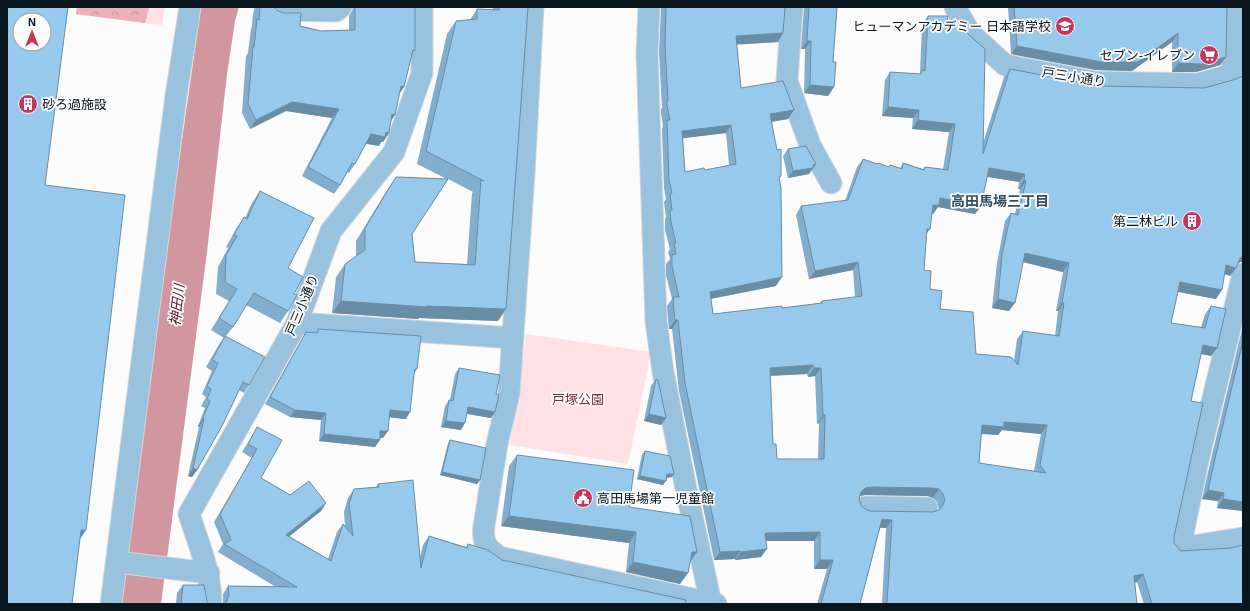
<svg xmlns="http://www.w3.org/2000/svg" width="1250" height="611" font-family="Helvetica,'Noto Sans JP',sans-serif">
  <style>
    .green { fill: #ffe1e5 }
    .forest { fill: url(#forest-crowns) }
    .water { fill: #d2969f }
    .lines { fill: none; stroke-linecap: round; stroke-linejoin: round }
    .minor-casing { stroke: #d4d6d8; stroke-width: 23 }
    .minor { stroke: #99c2df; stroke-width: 21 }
    .wall { fill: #82adcc; fill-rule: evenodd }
    .shaded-wall { fill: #6a8da6 }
    .building { fill: #97c9ed; stroke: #6a8da6; fill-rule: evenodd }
    .labels { text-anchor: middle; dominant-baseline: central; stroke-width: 3.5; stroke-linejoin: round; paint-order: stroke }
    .poi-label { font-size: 13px; fill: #0a161e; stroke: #fbfbfb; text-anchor: end }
    .street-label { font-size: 13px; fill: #0a161e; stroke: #fbfbfb }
    .park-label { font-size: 13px; fill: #792f40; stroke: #fbfbfb }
    .neighbourhood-label { font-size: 14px; font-weight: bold; fill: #324f63; stroke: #fbfbfb }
    .water-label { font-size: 14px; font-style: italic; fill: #5c1428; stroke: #fbfbfb }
  </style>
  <defs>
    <pattern id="forest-crowns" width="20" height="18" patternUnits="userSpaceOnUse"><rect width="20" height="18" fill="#edafb8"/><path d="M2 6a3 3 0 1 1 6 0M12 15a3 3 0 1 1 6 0" fill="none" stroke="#ca969e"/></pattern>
  </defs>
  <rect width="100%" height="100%" fill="#fbfbfb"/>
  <g class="green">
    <path d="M77 7H165L162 25 76 14Z"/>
    <path d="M526 334 651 352 628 464 510 445Z"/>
  </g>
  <path class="forest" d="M77 7H145L149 8 145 23 76 14Z"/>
  <path class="water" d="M201 7H239L235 21 227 74 207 252 161 604H121L167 245Z"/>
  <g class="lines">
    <g class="minor-casing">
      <g id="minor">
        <path d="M533 7 524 174 509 393 497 444 484 526C482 542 486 547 499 557L716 604"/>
        <path d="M649 7 647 53 656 321 663 372 686 489 711 603"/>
        <path d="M792 7 787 81 810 145 831 183"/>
        <path d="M955 7 970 33 1005 65 1095 82 1198 84 1223 77 1243 69"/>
        <path d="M278 10 336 11 341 7"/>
        <path d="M1232 73 1233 7"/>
        <path d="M1243 274 1199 456 1180 548 1243 538"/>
        <path d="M297 323 513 338"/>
        <path d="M865 507 927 508"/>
        <path d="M117 562 209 573"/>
        <path d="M111 604 176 96 190 7"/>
        <path d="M211 604C211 572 199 545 189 514L297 323 331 231 394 152 422 73V7"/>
      </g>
    </g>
    <use href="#minor" class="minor"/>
  </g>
  <g class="wall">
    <path d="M255 7H274L278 11 300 26 321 31 349 30V16L352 11 353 7H415V50L412 55 399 93 395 115 391 120 389 133 383 142H381L379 146 366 144 355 164 349 173 347 172 340 185 334 194 302 176 332 118 286 111 250 129 242 113 246 56 248 53 251 29 252 26 253 14Z"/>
    <path d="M494 7H528L498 321 419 318 418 319 332 313 336 277 345 264 356 257V241L387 190 396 177 447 179 417 164 447 34 456 21 470 20 477 9 492 10ZM448 179 473 192 472 193 467 264 415 262 412 234Z"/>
    <path d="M661 7H785L783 33 778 42 736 44 741 88 788 119 771 122 780 178 776 286 711 299 713 314 782 308 820 303 822 301 855 297 853 270 809 279 796 215 801 206 845 201 857 167 863 159 877 164 888 167 890 165 900 168 903 163 923 169 925 167 943 169 949 132 912 129 913 118 882 116 885 80 890 72 919 74 920 73 922 24 928 16 947 21 983 143 1004 77 1010 69 1240 262 1237 264 1236 268 1230 276 1225 274 1216 299 1178 292 1171 323 1201 327 1205 314 1211 306 1217 348 1211 356 1201 354 1191 401 1174 537V543L1180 551 1243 604H1144L1137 582 1135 583 1137 604H882L886 528H880L860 604H817L827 569H814V541H766L761 557 735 560V559L714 560 679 391 672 329H669L668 320 667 306 672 299 666 275V264L670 259 668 252 670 249 665 230V219L666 217 664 202 666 199 664 188 662 129 663 126 661 113V109L662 108 659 53ZM726 133 729 165 705 170 685 172 683 138ZM987 177 1019 182 1018 189H1020L1015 214 1011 213 1005 221 997 263 992 308 1009 311 1023 262 1063 272 1056 311H1058L1055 336 1023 331 1017 339 1014 361 976 354 940 309 930 289 924 270 926 234 932 214H933L938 207 975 214 981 206ZM807 374 808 377 815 376 817 424 819 423 818 459H777L773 444 770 376ZM1002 430 1041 434 1034 471 979 463 981 434 998 435ZM865 495 928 496 933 498 937 502 939 509V510L933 512 870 511 865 509 861 505 859 499 860 496Z"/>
    <path d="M804 7H837L833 62 834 87 828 96 804 93 805 49H801Z"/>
    <path d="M1008 7H1227L1220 65 1196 72H1172V42L1132 71 1096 70 1011 54Z"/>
    <path d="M788 149 816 164 809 174 788 178 783 156Z"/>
    <path d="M260 191 288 268 294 294 288 311 280 323 246 305 233 327 226 336 249 385 244 393 239 390 197 470 192 477 188 476 199 427 198 426 205 408 201 406 206 397 202 394 212 371 206 367 220 343 224 338 211 330 229 301 216 294 218 267 228 248 226 247 236 229 244 217 245 218 252 203Z"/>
    <path d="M1243 325V511L1217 508 1218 501 1202 499 1211 459Z"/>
    <path d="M318 329 417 369 414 374 406 419 390 417 383 438H380L375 447 319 441 321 420 290 417 265 404 302 339 306 332 316 333Z"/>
    <path d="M459 368 496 394 495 412 491 418 467 414 461 430 441 427 445 406 449 400H450L455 374Z"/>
    <path d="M656 379 666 418 661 425 644 421 651 386Z"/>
    <path d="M257 427 261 478 290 495 326 503 321 511 289 536 328 559 337 532 343 524 345 526 344 512 348 498 354 489 376 487 378 484 420 557 423 545 429 536 466 547 468 544 502 560 685 604H223V594L228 586 276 587 218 552 223 544 214 522 252 458 242 452 252 436Z"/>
    <path d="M450 440 480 480 477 484 440 475 448 443Z"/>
    <path d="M645 451 672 477 666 478 663 485 637 479 642 454Z"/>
    <path d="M517 455 629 507 697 552 690 562 680 584 626 572 629 543 501 526 509 466Z"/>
    <path d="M183 585 207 602 209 604H176L177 593Z"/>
  </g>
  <g class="shaded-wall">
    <path d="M783 33 778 42 730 45 736 36Z"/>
    <path d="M1178 33 1172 42 1132 71 1096 70 1011 54 1017 46Z"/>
    <path d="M807 41H811L805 49H801Z"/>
    <path d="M1226 57 1220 65 1196 72H1172L1178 63Z"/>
    <path d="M810 85 834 87 828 96 804 93Z"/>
    <path d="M401 86 404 87 398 96Z"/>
    <path d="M292 102 339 109 332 118 286 111 250 129 256 120Z"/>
    <path d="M888 107 919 110 913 118 882 116Z"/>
    <path d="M794 110 788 119 764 123 770 114Z"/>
    <path d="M392 114 395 115 389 124Z"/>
    <path d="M918 120 955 124 949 132 912 129Z"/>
    <path d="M731 125 726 133 677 139 682 131Z"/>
    <path d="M386 132 389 133 383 142H381L379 146 365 143 371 134Z"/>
    <path d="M816 164 809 174 788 178 793 171Z"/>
    <path d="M989 168 1025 174 1019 182 983 176Z"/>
    <path d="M1024 180 1026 181 1020 189H1018Z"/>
    <path d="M940 198 981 206 975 214 938 207 933 214 927 213 933 205Z"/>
    <path d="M927 229H930L924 237Z"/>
    <path d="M1025 253 1069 263 1063 272 1019 261Z"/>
    <path d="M1243 256V262H1240L1234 266 1240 258Z"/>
    <path d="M858 262 853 270 809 279 815 271Z"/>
    <path d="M1226 265 1236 268 1230 276 1221 273Z"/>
    <path d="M782 277 776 286 704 300 710 292Z"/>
    <path d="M1180 282 1222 290 1216 299 1174 291Z"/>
    <path d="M998 299 1015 303 1009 311 992 308Z"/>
    <path d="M341 301 506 309 498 321 419 318 418 319 332 313Z"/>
    <path d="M1062 303H1064L1058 311H1056Z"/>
    <path d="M675 320H678L672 329H669Z"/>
    <path d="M1203 345 1217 348 1211 356 1197 353Z"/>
    <path d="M813 365 807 374 764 376 770 368Z"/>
    <path d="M814 368H821L815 376 808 377Z"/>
    <path d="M468 407 495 412 491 418 463 413Z"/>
    <path d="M295 410 326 413 321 420 290 417Z"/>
    <path d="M390 410 410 412 406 419 385 417Z"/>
    <path d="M649 414 666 418 661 425 644 421Z"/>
    <path d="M823 415H825L819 423 817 424Z"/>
    <path d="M203 418 204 419 199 427 198 426Z"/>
    <path d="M446 421 465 423 461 430 441 427Z"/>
    <path d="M1004 422 1047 425 1041 434 1002 430 998 435 976 433 982 425Z"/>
    <path d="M380 431H388L383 438H375Z"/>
    <path d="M324 434 380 440 375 447 319 441Z"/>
    <path d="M193 468 197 470 192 477 188 476Z"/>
    <path d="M442 472 480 480 477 484 440 475Z"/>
    <path d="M667 474H674L672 477 665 478Z"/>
    <path d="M640 476 666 481 663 485 637 479Z"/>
    <path d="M871 487 933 488 939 489 933 498 928 496 865 495 860 496 861 492 865 488Z"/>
    <path d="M1208 490 1224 493 1218 501 1202 499Z"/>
    <path d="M1223 499 1243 502V511L1217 508Z"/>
    <path d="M326 503 321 511 281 543 286 535Z"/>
    <path d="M509 516 636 532 629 543 501 526Z"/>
    <path d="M882 519 892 520 886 528 877 527Z"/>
    <path d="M81 530H86L78 542Z"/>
    <path d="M820 532 814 541H762L761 543 766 533Z"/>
    <path d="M767 549 761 557 735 560 741 552Z"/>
    <path d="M740 551 735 559 714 560 720 552Z"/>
    <path d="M692 552H697L690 562Z"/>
    <path d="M820 560H833L827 569H814Z"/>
    <path d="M633 562 688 573 680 584 626 572Z"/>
    <path d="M1143 574 1137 582 1128 584 1134 576Z"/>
  </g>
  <g class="building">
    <path d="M7 7H68L45 185 125 195 86 530H81L72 604H7ZM20 20H44V44H20Z"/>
    <path d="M260 7H274L278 11 284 13H301L300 26 321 31 355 30V7H415V50H413L404 87 401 86 395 115 392 114 389 133 386 132 385 137 371 134 355 164 352 163 340 185 308 167 339 109 292 102 256 120 248 104 253 47H254L257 19 259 20Z"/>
    <path d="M499 7H528L506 309 427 306V307L341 301 345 264 365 250V228L396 177 448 179 412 234 415 262 475 265 481 180 484 181 426 151 456 21 477 19V9L499 10Z"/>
    <path d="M666 7H785L783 33 736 36 741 88 783 81 794 110 770 114 777 150 781 149V176L779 177 781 188 782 277 710 292 713 314 782 306V308L822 303V301L862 296 858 262 815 271 801 206 848 200 863 159 877 164 878 163 889 167 890 165 902 169 903 163 924 170 925 167 948 170 955 124 918 120 919 110 888 107 890 72 921 74 922 70 925 71 928 16H948L947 21 961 23 968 34 985 49 983 154 1010 69 1100 86 1204 88 1233 80 1243 76V256L1240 258 1236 268 1226 265 1222 290 1180 282 1171 323 1205 328 1211 306 1226 309 1217 348 1203 345 1191 401 1203 403 1174 537V543L1180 550V551L1231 548 1243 545V604H1152L1143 574 1134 576 1137 604H887L892 520 882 519 860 604H821L833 560H820V532L766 533V534H765L767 549 741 552 740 551 720 552 685 383 678 320H675L674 312 673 297H679L672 266V255L676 254 674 243H676L671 222 670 211 672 210 670 194 672 193 669 180 667 120H670L667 105V101H668L665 45ZM731 125 736 164 705 170 704 168 685 172 682 131ZM989 168 1025 174 1024 180 1026 181 1018 215 1011 213 1002 255 998 299 1015 303 1025 253 1069 263 1062 303H1064L1059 336 1023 331 1018 365 1011 357 976 354 973 312 940 309 942 291 930 289 931 271 924 270 927 229H930L933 205H939L940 198 981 206ZM813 365 814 368H821L823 415H825L824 459H777L776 444H773L770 368ZM1004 422 1047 425 1040 465 1046 473 979 463 982 425 1004 427ZM871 487 933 488 939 489 943 494 945 500 943 505 939 510 933 512 870 511 865 509 861 505 859 499 861 492 865 488Z"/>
    <path d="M809 7H837L833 62H836L834 87 810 85 811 41H807Z"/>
    <path d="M1014 7H1227L1226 57 1202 64 1178 63V33L1138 62H1102L1017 46Z"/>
    <path d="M806 146 816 164 813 165V168L793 171 788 149Z"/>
    <path d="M260 191 314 218 288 268 303 277 294 294 297 295 288 311 254 293 233 327 219 318 237 289 225 282 226 255 237 236 234 235 244 217 247 219Z"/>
    <path d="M318 329 421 336 417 369H415L414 375 410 412 390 410 388 431H380V440L324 434 326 413 295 410 270 397 306 332 318 333Z"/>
    <path d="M225 336 265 357 249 385 243 382 222 426 197 470 193 468 204 419 203 418 210 401 207 399 211 389 207 386 218 363 212 360Z"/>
    <path d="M1243 341V502L1223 499 1224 493 1208 490 1217 450Z"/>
    <path d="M459 368 500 375 496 394 499 395 495 412 468 407 465 423 446 421 449 400 453 401Z"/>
    <path d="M656 379 658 380 666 418 649 414Z"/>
    <path d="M257 427 282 440 261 478 290 495 309 481 326 503 286 535 331 561 343 524 353 536 349 504 354 489 379 487 378 484 413 480 421 568 429 536 467 548 468 544 488 550 502 560 686 600 685 604H225L227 601 229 595 228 586 297 587 224 544 231 540 220 514 257 449 248 444Z"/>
    <path d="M450 440 486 448 480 480 442 472Z"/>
    <path d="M645 451 670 456 674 474H667L666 481 640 476Z"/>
    <path d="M517 455 634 470 629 507 690 516 697 552H692L688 573 633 562 636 532 509 516Z"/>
    <path d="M183 585H204L207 602 209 604H181Z"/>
  </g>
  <defs>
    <g id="university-disc" transform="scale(1)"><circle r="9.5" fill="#c5365d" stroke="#fbfbfb"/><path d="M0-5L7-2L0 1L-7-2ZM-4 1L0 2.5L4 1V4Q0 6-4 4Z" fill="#fff"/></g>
    <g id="supermarket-disc" transform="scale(1)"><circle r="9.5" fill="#c5365d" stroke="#fbfbfb"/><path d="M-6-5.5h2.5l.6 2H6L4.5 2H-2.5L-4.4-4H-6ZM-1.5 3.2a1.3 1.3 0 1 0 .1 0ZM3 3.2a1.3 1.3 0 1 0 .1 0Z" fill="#fff"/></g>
    <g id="building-disc" transform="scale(1)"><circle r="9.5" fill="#c5365d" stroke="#fbfbfb"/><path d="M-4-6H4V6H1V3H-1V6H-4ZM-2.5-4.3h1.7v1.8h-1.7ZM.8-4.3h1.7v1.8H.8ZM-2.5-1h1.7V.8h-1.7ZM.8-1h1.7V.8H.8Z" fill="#fff"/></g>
    <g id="civic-disc" transform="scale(1)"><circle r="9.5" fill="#c5365d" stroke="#fbfbfb"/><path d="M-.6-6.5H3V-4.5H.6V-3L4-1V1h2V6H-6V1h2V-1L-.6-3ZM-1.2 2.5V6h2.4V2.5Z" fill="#fff"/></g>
  </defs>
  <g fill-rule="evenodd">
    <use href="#university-disc" x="1065" y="26"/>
    <use href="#supermarket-disc" x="1209" y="55"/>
    <use href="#building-disc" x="28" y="104"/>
    <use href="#building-disc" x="1192" y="221"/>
    <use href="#civic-disc" x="583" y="498"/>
  </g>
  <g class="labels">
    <g class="poi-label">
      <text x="1051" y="26">ヒューマンアカデミー 日本語学校</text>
      <text x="1195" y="55">セブン-イレブン</text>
      <text x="42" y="104" text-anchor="start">砂ろ過施設</text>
      <text x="1178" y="221">第二林ビル</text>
      <text x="597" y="498" text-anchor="start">高田馬場第一児童館</text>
    </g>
    <g class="street-label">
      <text transform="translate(1074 77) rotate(9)">戸三小通り</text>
      <text transform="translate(302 305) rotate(-67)">戸三小通り</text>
    </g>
    <g class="park-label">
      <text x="578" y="399">戸塚公園</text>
    </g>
    <g class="neighbourhood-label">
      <text x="1000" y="201">高田馬場三丁目</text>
    </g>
    <g class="water-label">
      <text transform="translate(177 305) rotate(-83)">神田川</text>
    </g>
  </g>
  <rect width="1250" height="611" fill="none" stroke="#0a161e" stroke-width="16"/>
  <g transform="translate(32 32)"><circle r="19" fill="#fbfbfb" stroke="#9b9fa3"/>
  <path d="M0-3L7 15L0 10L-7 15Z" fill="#c5365d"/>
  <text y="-6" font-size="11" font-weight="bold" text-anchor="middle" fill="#0a161e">N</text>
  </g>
</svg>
